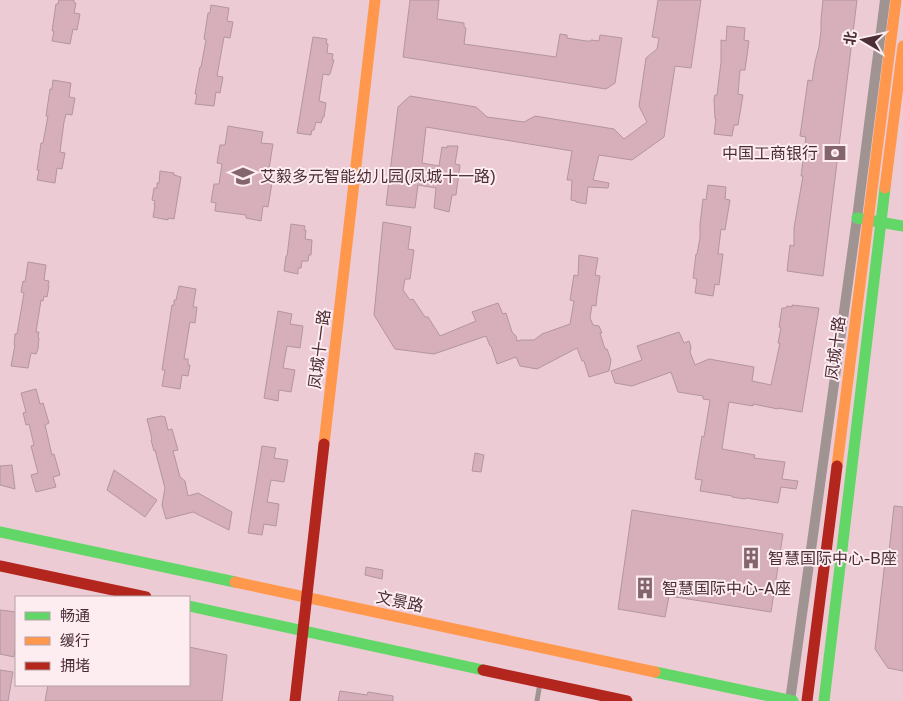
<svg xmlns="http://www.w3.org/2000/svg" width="903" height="701" font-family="'Golos Text','Noto Sans SC',sans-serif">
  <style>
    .building { fill: #d6afbb; stroke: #b2969e }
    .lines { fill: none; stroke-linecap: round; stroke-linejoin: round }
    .lane { stroke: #a09493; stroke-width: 5 }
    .street { stroke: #a09493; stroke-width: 10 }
    .fast { stroke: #63d668; stroke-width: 11 }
    .slow { stroke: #ff974d; stroke-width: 11 }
    .jam { stroke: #b3261e; stroke-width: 11 }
    .labels { text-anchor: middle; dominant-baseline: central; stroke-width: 4; stroke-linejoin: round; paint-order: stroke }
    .poi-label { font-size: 16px; fill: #4c2e37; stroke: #fdedf1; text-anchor: start }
    .street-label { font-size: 16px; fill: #4c2e37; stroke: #fdedf1 }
  </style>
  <rect width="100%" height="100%" fill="#edcbd4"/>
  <g class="building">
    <path d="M59 0H74V3H76L74 13 80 14 77 30 73 29 70 44 52 41 54 31H52L56 4H58Z"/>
    <path d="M410 0H439L437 19 464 23V27L466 28 464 44 556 57 560 34 567 35V38L586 41H591V40L599 41 600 35 622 38 615 83 606 89 403 57Z"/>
    <path d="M658 0H701L691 68 675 66 664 137 632 160 599 155 593 180 609 183 608 188 588 187 586 204 576 202V201L571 200 572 180H567L572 151 426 127 422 163 439 166 442 147 447 148V146H458L455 164 460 165 456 195H452L449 212 434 208 436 188 418 185 415 208 386 205 398 107 410 96 476 107 487 117 524 122 535 116 614 129 624 139 647 122 639 106 646 58 657 49 659 38 652 37Z"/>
    <path d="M823 0H857L823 276 787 271 790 245 794 246V228L803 176H801L806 137 800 136 808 80 812 81 815 62 819 47 821 31V20Z"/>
    <path d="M211 5 229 8 227 21 233 22 230 38 224 37 217 76 223 77 220 93 216 92 214 106 195 104 197 94H195L200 67H201L206 40 204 39 208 13H210Z"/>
    <path d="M727 26 745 28 744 40 749 41 745 70H740L738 94 743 95 738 125H734L732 136 714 134 716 119H715L714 99 715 95H717L721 62V40L726 41Z"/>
    <path d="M313 37 327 39 326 43 328 44 327 53 333 54 332 60H334L330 74 329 75 323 74 319 101 326 103 324 117H323L321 123 316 122 314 130H312L311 135 297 133Z"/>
    <path d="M53 80 71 83 69 97 75 98 72 115 66 114 64 122 60 152 65 153 62 169 57 168 55 183 37 180 39 170H37L41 143H43L45 132 48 116H46L50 89H52Z"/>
    <path d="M228 126 263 132 261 143 273 144 269 169H274L272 183 268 207 263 206 261 221 246 218V215L215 211 216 203 211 202 214 184H219L222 164 217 163 220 145H225Z"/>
    <path d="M160 171 174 173V175L181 177 174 219 168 218V220L153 217 155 205H154L155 201 152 200 154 188H157V183H159Z"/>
    <path d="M708 185 726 187 725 199 730 200 725 230 721 229 718 254H723L719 285 715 284 713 296 695 293 697 279 693 278 696 254H697L700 238V224L703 199 706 200Z"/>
    <path d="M383 222 411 227 408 249 414 250 410 279H405L403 290 410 300 413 299 425 317H428L440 336 476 321 472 312 498 303 503 314 506 313 512 332 516 336 517 341 522 340H534L542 334 570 324 574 301 570 300 574 275 578 276 579 255 598 258 595 275 600 276 597 296 596 306 592 305 590 318 593 325 599 326 602 333H600L605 349H607L611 360 609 371 589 377 584 361H582L577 348 537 369 520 366 516 357 497 364 491 346H490L486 336 434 354 395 349 374 315Z"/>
    <path d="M291 224 305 226 304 230H306L305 239 312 240 311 255H309L308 261H302L301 268H298V274L284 271 286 256H287Z"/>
    <path d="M28 262 46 265 44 280 49 281 48 286H49L47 297 44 296 43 301 41 300 36 332H39L38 337 39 338 38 349 36 354 31 353 28 368 11 366 15 345H14L15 334H17L24 293 21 292 23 281 25 282Z"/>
    <path d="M179 286 196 289 193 307H197L195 323 190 322 184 359H188V365H190L188 376 182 375 180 389 162 386 165 370H162L172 305H174V300H176Z"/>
    <path d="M792 305 819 308 802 412 778 408V409L753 404V406L729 402 722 449 755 455 754 458 785 462 782 479 798 481 796 489 781 487 778 503 746 498 745 499 732 497V496L700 491 702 480 695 479 702 436 704 437 710 400 703 399V396L678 392 671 372 632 386 615 383 611 371 642 360 637 346 679 332 684 343 689 341 691 347 690 352 695 365 709 359 754 367 752 381 771 385 780 343H778L781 328 779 327 782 308H786L787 306 792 307Z"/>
    <path d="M278 311 292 314 290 324 303 326 300 348 287 346 283 368 295 370 291 392 279 390 278 401 264 398Z"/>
    <path d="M36 389 40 404 43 403 49 423 45 425 52 455 54 454 60 475 53 477 56 487 36 492 31 475 38 473 31 446 34 445 29 424 26 425 23 413 26 412 21 393Z"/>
    <path d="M161 416 165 417 168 430 172 429 178 450 173 451 180 477 185 481 188 496 198 493 232 512 229 530 193 512 166 519 162 505 165 488 155 450 154 451 151 440 152 439 147 419Z"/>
    <path d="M262 446 276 448 274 458 288 460 284 482 271 480 267 502 279 504 276 526 264 524 262 535 248 533Z"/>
    <path d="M475 453 484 455 481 472 472 471Z"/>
    <path d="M12 465 15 489 0 485V466Z"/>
    <path d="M114 470 157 500 145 517 107 490Z"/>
    <path d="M894 506 903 507V671L888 668 875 649 885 561H888Z"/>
    <path d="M632 510 783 534 771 612 669 596 665 617 618 609Z"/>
    <path d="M366 567 383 570 382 579 365 575Z"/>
    <path d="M0 610 16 612V641L14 657 0 654Z"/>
    <path d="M189 647 227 655 222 701H45L48 685H189Z"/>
    <path d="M0 670 13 672 8 701H0Z"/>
    <path d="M340 691 367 695 368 692 393 696V701H338Z"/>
  </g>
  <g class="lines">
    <path class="lane" d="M537 701 540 683"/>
    <path class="street" d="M790 701 857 218 885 0"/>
    <g class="fast">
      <path d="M857 218 903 226"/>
      <path d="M0 532 235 582"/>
      <path d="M189 606 483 670"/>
      <path d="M655 672 793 701"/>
      <path d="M824 701 885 188"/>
    </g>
    <g class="slow">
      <path d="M885 188 903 46"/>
      <path d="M324 444 375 0"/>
      <path d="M837 466 896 0"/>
      <path d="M235 582 655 672"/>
    </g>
    <g class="jam">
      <path d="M0 566 146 597"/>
      <path d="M483 670 627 701"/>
      <path d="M295 701 324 444"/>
      <path d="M807 701 837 466"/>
    </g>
  </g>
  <defs>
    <g id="bank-bare" transform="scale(1.725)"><path d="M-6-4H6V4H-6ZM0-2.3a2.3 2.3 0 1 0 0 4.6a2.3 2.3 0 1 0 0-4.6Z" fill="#84656e" stroke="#fdedf1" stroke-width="2.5" paint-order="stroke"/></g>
    <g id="school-bare" transform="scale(1.725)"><path d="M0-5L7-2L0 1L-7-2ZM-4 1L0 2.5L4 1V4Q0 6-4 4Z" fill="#84656e" stroke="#fdedf1" stroke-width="2.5" paint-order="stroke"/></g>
    <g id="building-bare" transform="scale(1.725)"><path d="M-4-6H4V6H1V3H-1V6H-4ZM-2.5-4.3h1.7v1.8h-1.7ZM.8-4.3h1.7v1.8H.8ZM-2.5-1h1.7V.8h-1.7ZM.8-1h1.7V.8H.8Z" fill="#84656e" stroke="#fdedf1" stroke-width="2.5" paint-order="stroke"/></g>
  </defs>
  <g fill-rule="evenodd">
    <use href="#bank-bare" x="835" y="153"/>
    <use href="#school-bare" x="243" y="176"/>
    <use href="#building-bare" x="751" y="558"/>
    <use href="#building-bare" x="645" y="588"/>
  </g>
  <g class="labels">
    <g class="poi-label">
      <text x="818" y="153" text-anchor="end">中国工商银行</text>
      <text x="260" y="176">艾毅多元智能幼儿园(凤城十一路)</text>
      <text x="768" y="558">智慧国际中心-B座</text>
      <text x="662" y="588">智慧国际中心-A座</text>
    </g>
    <g class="street-label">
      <text transform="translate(835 348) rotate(-83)">凤城十路</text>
      <text transform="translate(319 349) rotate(-83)">凤城十一路</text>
      <text transform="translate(400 601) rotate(12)">文景路</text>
    </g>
  </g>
  <rect x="15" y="596" width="175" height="90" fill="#fdedf1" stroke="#b6a1a7"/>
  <rect x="25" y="612" width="25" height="8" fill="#63d668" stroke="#b6a1a7"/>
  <text x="60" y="621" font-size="15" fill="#4c2e37">畅通</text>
  <rect x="25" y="637" width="25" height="8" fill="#ff974d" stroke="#b6a1a7"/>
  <text x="60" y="646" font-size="15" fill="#4c2e37">缓行</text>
  <rect x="25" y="662" width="25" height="8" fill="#b3261e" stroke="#b6a1a7"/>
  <text x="60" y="671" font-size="15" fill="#4c2e37">拥堵</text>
  <g transform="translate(863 40) rotate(279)" stroke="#fdedf1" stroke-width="4" paint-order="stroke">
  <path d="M0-4L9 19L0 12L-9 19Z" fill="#4c2e37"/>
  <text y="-8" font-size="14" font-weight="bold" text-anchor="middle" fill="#4c2e37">北</text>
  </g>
</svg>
